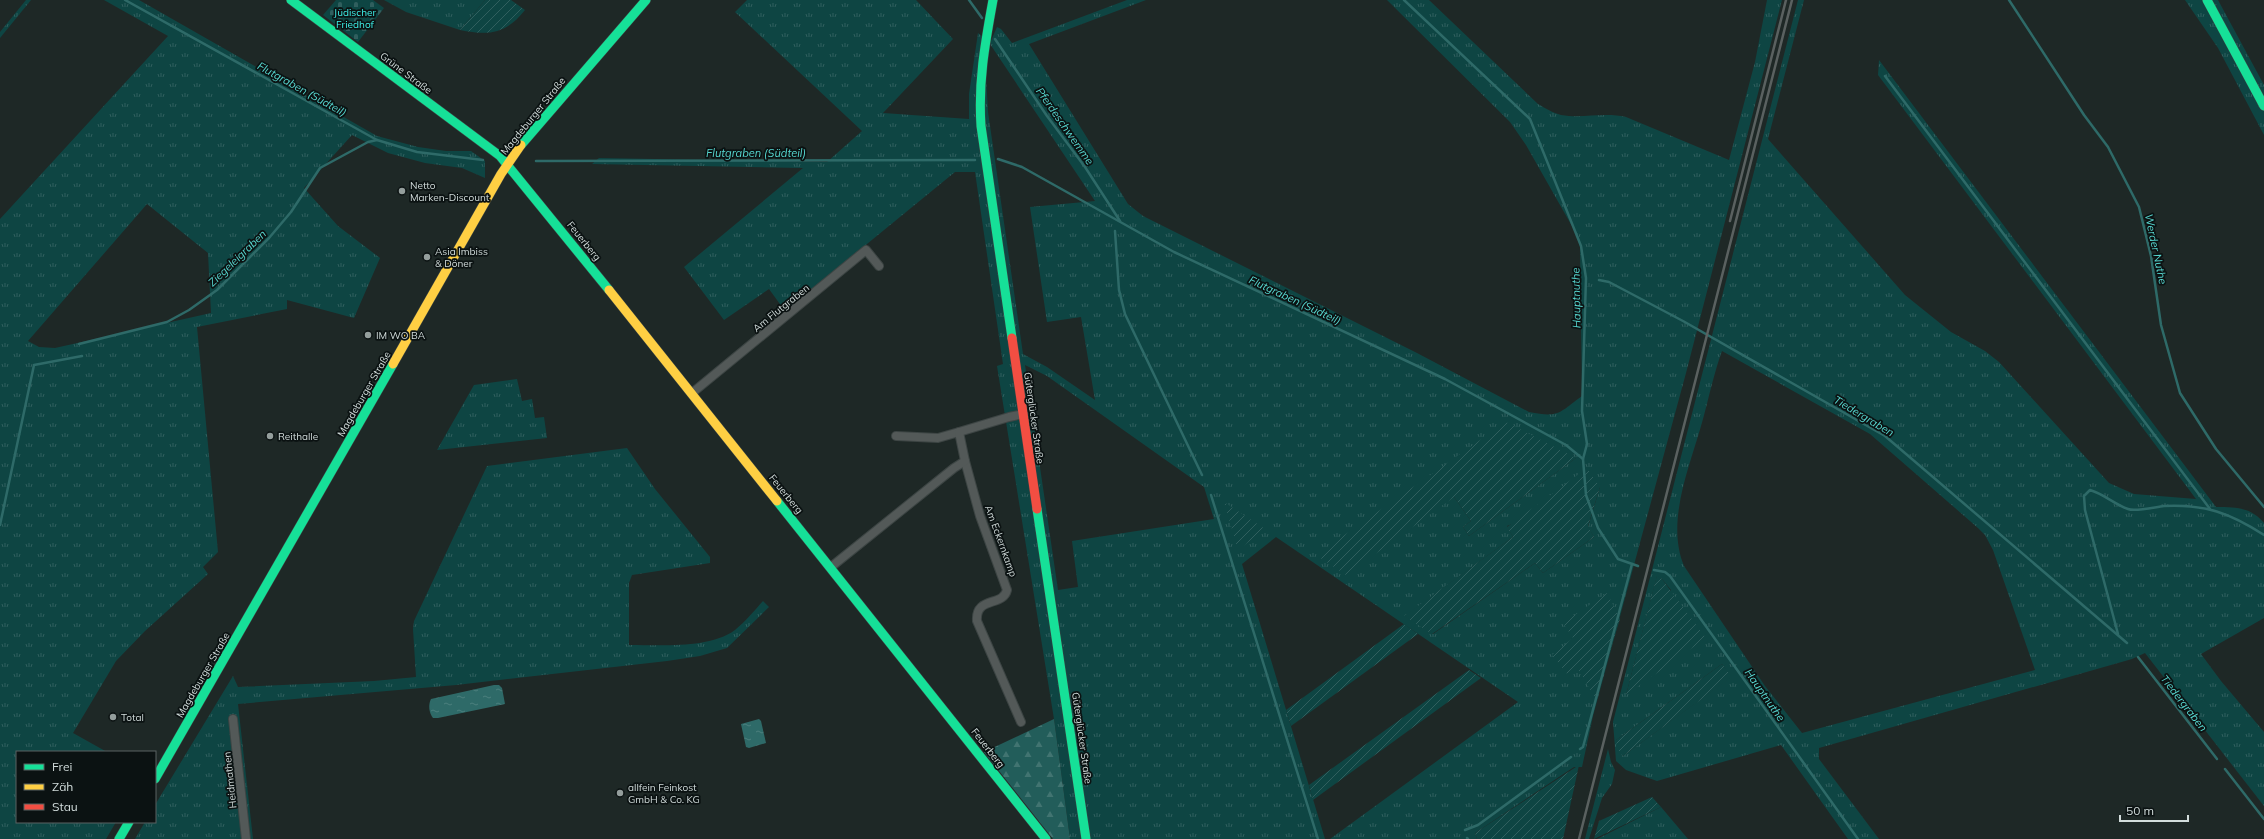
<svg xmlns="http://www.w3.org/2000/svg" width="2264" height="839" font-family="Mulish,sans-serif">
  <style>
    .grass { fill: url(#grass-tufts); fill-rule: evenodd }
    .forest { fill: url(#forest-firs) }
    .cemetery { fill: url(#cemetery-stones) }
    .garden { fill: url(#garden-furrows) }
    .water { fill: url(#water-ripples) }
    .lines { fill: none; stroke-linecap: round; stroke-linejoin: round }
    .stream { stroke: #2e6a68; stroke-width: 2.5 }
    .street-casing { stroke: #3d4544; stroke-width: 10 }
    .fast-casing { stroke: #3d4544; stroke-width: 10 }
    .slow-casing { stroke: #3d4544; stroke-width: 10 }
    .jam-casing { stroke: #3d4544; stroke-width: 10 }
    .street { stroke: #535958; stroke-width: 8 }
    .fast { stroke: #16e098; stroke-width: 9 }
    .slow { stroke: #ffcf43; stroke-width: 9 }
    .jam { stroke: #f24e42; stroke-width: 9 }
    .rail { stroke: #5a6160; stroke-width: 2.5 }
    .poi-dot { fill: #949e9c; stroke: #0b1212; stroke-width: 1.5 }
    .labels { text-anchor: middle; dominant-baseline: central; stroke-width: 3.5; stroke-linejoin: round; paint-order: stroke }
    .park-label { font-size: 10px; fill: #3ff5ed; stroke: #0b1212 }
    .street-label { font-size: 10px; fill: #d3dddc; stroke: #0b1212 }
    .poi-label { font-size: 10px; fill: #d3dddc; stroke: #0b1212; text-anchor: start }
    .water-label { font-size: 11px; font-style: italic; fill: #57d7d0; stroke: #0b1212 }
  </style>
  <defs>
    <pattern id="grass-tufts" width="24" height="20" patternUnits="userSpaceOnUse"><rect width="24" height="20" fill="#0e4543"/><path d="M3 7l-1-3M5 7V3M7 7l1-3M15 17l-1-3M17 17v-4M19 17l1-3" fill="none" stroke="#305f5e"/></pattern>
    <pattern id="forest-firs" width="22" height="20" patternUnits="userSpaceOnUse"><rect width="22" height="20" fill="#225d5a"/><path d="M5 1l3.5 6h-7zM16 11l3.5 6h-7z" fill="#417471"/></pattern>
    <pattern id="cemetery-stones" width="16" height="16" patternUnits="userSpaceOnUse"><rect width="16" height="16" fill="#0e4543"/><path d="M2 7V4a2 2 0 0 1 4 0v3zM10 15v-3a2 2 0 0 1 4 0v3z" fill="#305f5e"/></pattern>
    <pattern id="garden-furrows" width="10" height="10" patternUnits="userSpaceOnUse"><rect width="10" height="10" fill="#0e4543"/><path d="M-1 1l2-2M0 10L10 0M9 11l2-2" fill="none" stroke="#305f5e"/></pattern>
    <pattern id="water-ripples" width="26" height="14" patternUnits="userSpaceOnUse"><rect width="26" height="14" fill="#2e6a68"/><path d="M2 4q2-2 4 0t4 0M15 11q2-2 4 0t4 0" fill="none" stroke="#4b7f7d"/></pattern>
  </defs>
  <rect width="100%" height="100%" fill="#1e2826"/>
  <g class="grass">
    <path d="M26 0H31L0 38V32Z"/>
    <path d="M104 0H139L377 136 418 147 446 151H471L485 161V178L462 168 425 163 388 153 352 135 304 188 338 226 380 258 354 318 287 300V309L197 327 218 552 203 567 208 574 145 631 116 661 73 733 107 752H17V822H116L106 839H0V219L168 36ZM147 204 208 253 211 313 55 348 39 347 28 341Z"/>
    <path d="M384 0H485L460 30 406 12Z"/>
    <path d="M747 0H916L953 39 883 113 969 119V94L978 33 990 43 997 27 1001 29 1012 43 1127 0H1146L1029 44 1128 204 1143 216 1417 353 1529 412C1559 418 1559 413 1582 396L1580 247 1577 235 1526 145 1510 122 1387 0H1429L1538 104C1545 108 1553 113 1561 115 1582 119 1603 112 1626 117L1729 160 1755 62 1767 0H1782L1686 373 1593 716 1582 767H1574L1475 833 1477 839H1330L1518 702 1276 537 1242 564 1325 839H1070L1054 719 997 366 1003 364 975 172H955L785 311 769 289 724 320 684 267 803 168 592 164 599 158 827 162 862 131 735 12ZM990 44 1095 201 1030 207 1047 322 1081 317 1095 400 1047 367 1023 354 988 112 986 77ZM1025 365 1047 376 1204 487 1214 519 1072 541 1078 587 1058 590ZM1576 458 1469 536 1463 527 1471 521 1454 497ZM1600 487 1588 527 1594 537 1543 573 1535 563 1433 634 1405 616 1513 537 1507 526Z"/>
    <path d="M1798 0H1804L1768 139 1905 295 1951 332 1985 351 1999 362 2109 483 2134 494 2196 499 1878 75 1879 60 2216 507C2235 507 2251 507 2264 523V618L2201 654 2221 681 2264 732V806L2145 653 2132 659 1819 748V759L1879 839H1848L1781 745 1657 781 1626 770 1616 761 1613 722ZM1722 351 1870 434 1978 528 1985 535 1993 550 2035 670 1802 733 1765 686 1684 566C1665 520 1691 464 1703 419 1709 397 1714 373 1722 351ZM1657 576 1662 579 1671 590 1626 695ZM1722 664 1731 677 1623 756 1616 740Z"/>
    <path d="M2185 0H2218L2264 85V135L2218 48Z"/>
    <path d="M517 379 522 401 532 399 535 418 544 417 547 438 437 450 474 385Z"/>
    <path d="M627 448 655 489 710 557V563L632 575 629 583V645C660 645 709 649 735 630 745 622 754 611 763 601L769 607 727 648 700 656 667 661 456 685 238 704 253 839H135L145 822H155V805L233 676 238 687 374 681 416 677 413 629 414 621 487 466Z"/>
    <path d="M1608 749 1611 762 1615 770 1612 784 1602 798 1589 839H1585Z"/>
    <path d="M1661 807 1688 839H1597Z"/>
  </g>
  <path class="forest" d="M1054 719 1070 839H1053L984 752Z"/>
  <path class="cemetery" d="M336 0H373L384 8 358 42 323 15Z"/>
  <g class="garden">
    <path d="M485 0H511L525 10C506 34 489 36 460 30Z"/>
    <path d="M1506 422 1576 458 1469 536 1463 527 1471 521 1454 497 1346 575 1316 555Z"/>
    <path d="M1587 468 1600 487 1588 526 1594 537 1543 573 1535 563 1432 634 1404 616 1513 537 1507 527Z"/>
    <path d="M1224 502 1265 529 1238 550Z"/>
    <path d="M1657 575 1662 579 1706 638 1626 695Z"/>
    <path d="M1607 593 1620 619 1595 698 1577 667 1568 675 1552 655 1573 638 1563 623Z"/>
    <path d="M1404 624 1418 634 1291 726 1286 710Z"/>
    <path d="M1722 664 1732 677 1623 756 1617 748 1616 740Z"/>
    <path d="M1469 670 1481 678 1313 800 1309 785Z"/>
    <path d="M1579 765 1563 839H1477L1475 833Z"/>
    <path d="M1652 797 1661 807 1594 839 1599 821Z"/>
  </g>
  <g class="water">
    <path d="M494 685H499L502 688 505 704 438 718H433C429 713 428 705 431 699Z"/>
    <path d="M759 719 761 721 766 743 749 748 746 747 741 724Z"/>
  </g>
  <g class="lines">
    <g class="stream">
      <path d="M125 0 377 140 417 152 483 160"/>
      <path d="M969 0 982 18"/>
      <path d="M1404 0 1530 119 1581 246 1586 278 1582 411 1587 444 1583 459 1586 495 1598 528 1618 559 1638 566"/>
      <path d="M2009 0 2084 115 2108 147 2139 207 2151 256 2161 325 2180 393 2216 449 2264 507"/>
      <path d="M995 39 1047 116 1085 167 1120 221"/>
      <path d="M1885 76 2210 509"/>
      <path d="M998 159 1022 167 1174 252 1445 379 1566 445 1583 459"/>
      <path d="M536 161 975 160"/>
      <path d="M1115 231 1119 290 1125 314 1202 475"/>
      <path d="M1599 280 1609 282 1683 321 1885 436 2127 643"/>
      <path d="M79 344 167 322 189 310 217 290 269 238 291 212 320 168 368 142 377 140"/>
      <path d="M1211 495 1318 839"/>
      <path d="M0 525 34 365 82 356"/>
      <path d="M1654 570 1665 572 1670 576 1858 839"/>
      <path d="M2118 634 2085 510 2084 496 2090 490C2104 494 2114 504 2128 509 2135 512 2155 507 2164 506 2205 504 2230 513 2264 535"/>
      <path d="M2138 657 2217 759"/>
      <path d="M1580 749 1583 747 1632 564"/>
      <path d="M2225 769 2264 819"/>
      <path d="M1465 830 1478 825 1571 757"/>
      <path d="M1467 838 1468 839"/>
    </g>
    <g class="street-casing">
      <g id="street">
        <path d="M692 393 866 250 879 266"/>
        <path d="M896 436 938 438 959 432"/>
        <path d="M965 461 980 516 1007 590C1003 607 975 596 977 621L1021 722"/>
        <path d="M831 567 954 468 965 461 959 432 1009 417 1023 414"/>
        <path d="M233 719 246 839"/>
      </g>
    </g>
    <g class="fast-casing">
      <g id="fast">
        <path d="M291 0 500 156 609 290"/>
        <path d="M993 0C985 44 978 81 981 126L1012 338"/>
        <path d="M2207 0 2264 106"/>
        <path d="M521 145 646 0"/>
        <path d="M777 501 1046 839"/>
        <path d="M1037 509 1086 839"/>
        <path d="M155 779 393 364"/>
        <path d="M119 839 129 822"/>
      </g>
    </g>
    <g class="slow-casing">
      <g id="slow">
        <path d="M609 290 777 501"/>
        <path d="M393 364 501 174 521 145"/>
      </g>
    </g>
    <g class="jam-casing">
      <path id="jam" d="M1012 338 1037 509"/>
    </g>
    <use href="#street" class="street"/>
    <use href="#fast" class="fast"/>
    <use href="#slow" class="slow"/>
    <use href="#jam" class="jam"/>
    <g class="rail">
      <path d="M1730 221 1786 0"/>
      <path d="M1579 839 1792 0"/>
    </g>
  </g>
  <g class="poi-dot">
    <circle cx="402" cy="191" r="4"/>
    <circle cx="427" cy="257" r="4"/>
    <circle cx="368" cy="335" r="4"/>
    <circle cx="270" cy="436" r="4"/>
    <circle cx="113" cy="717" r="4"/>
    <circle cx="620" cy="793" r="4"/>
  </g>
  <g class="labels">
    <g class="park-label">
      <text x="355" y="12">Jüdischer<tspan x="355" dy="12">Friedhof</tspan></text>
    </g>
    <g class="street-label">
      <text transform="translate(406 73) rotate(37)">Grüne Straße</text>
      <text transform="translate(533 116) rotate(-51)">Magdeburger Straße</text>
      <text transform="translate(584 241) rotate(51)">Feuerberg</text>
      <text transform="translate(781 308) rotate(-39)">Am Flutgraben</text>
      <text transform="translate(364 394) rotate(-60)">Magdeburger Straße</text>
      <text transform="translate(1034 418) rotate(82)">Güterglücker Straße</text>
      <text transform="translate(786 494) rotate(51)">Feuerberg</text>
      <text transform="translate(1001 541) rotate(70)">Am Eckernkamp</text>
      <text transform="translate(203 675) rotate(-60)">Magdeburger Straße</text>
      <text transform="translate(1082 738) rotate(82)">Güterglücker Straße</text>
      <text transform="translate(988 748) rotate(52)">Feuerberg</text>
      <text transform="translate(230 780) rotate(-96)">Heidmathen</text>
    </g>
    <g class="poi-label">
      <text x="410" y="185">Netto<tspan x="410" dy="12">Marken-Discount</tspan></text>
      <text x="435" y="251">Asia Imbiss<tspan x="435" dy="12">&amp; Döner</tspan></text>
      <text x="376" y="335">IM WO BA</text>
      <text x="278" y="436">Reithalle</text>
      <text x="121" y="717">Total</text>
      <text x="628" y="787">allfein Feinkost<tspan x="628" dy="12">GmbH &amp; Co. KG</tspan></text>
    </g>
    <g class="water-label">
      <text transform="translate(302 89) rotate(29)">Flutgraben (Südteil)</text>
      <text transform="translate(1065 126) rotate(55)">Pferdeschwemme</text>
      <text x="756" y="153">Flutgraben (Südteil)</text>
      <text transform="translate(2156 249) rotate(78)">Werder Nuthe</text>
      <text transform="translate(237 258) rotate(-44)">Ziegeleigraben</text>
      <text transform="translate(1576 298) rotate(-91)">Hauptnuthe</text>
      <text transform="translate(1295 300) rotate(25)">Flutgraben (Südteil)</text>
      <text transform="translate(1864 416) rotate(31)">Tiedergraben</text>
      <text transform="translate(1765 695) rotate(55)">Hauptnuthe</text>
      <text transform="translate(2184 703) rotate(52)">Tiedergraben</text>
    </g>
  </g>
  <rect x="16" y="751" width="140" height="72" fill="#0b1212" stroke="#5b6363"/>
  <rect x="24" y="764" width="20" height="6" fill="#16e098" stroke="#5b6363"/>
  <text x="52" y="771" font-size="12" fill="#d3dddc">Frei</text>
  <rect x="24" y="784" width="20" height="6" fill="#ffcf43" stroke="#5b6363"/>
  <text x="52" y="791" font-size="12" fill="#d3dddc">Zäh</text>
  <rect x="24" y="804" width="20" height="6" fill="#f24e42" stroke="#5b6363"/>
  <text x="52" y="811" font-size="12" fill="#d3dddc">Stau</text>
  <path d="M2120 815v6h68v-6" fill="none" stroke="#d3dddc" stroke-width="2"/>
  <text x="2126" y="815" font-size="12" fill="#d3dddc" stroke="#0b1212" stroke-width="3" paint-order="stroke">50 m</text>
</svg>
